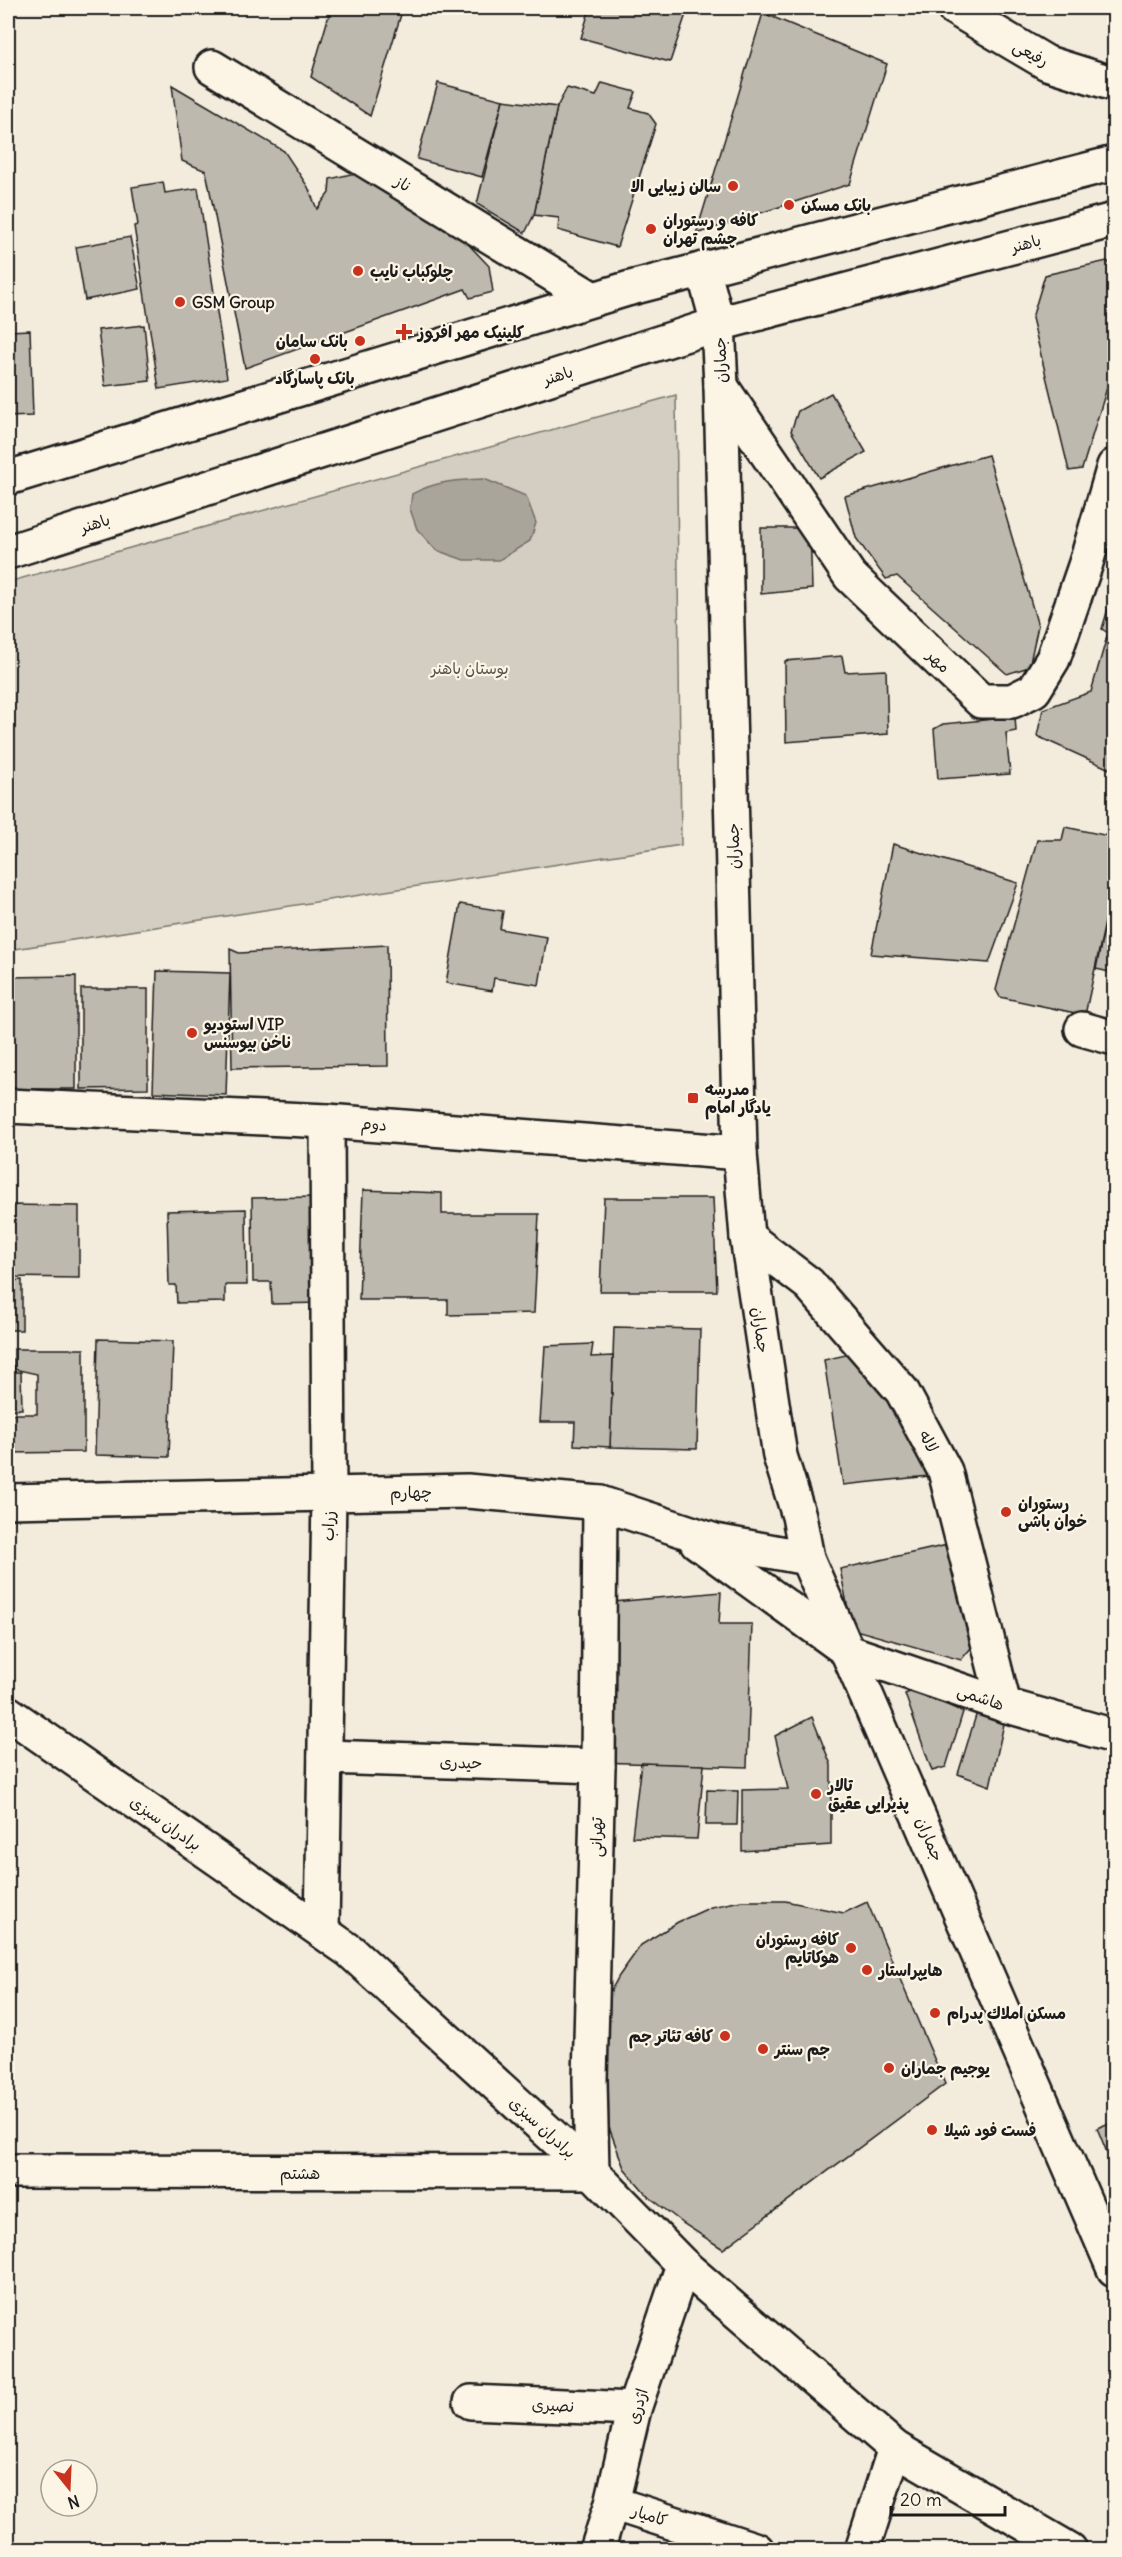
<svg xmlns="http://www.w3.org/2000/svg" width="1122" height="2557" font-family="Delius,'Playpen Sans Arabic',sans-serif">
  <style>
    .green { fill: #d3cec1; stroke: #78756e; stroke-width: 1.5 }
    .water { fill: #aaa59b; stroke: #716e68; stroke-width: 1.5 }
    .building { fill: #beb9ae; stroke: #1c1c1c; stroke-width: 1.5 }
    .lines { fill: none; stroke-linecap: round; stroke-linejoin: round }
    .minor-casing { stroke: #1c1c1c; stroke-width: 38 }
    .secondary-casing { stroke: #1c1c1c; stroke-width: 38 }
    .primary-casing { stroke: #1c1c1c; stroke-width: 38 }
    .minor { stroke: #fcf5e5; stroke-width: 33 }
    .secondary { stroke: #fcf5e5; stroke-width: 33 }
    .primary { stroke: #fcf5e5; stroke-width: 33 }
    .poi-dot { fill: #c8321e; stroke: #fcf5e5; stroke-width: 2 }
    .labels { text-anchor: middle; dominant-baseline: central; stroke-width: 4.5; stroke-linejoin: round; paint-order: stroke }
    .street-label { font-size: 16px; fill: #1c1c1c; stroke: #fcf5e5 }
    .poi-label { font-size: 16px; font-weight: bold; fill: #1c1c1c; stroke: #fcf5e5; text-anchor: start }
    .park-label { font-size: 16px; fill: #53514e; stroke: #fcf5e5 }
  </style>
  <rect width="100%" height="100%" fill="#f3ecdd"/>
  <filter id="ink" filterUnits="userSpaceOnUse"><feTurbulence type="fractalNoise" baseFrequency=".0167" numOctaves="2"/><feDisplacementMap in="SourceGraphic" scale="12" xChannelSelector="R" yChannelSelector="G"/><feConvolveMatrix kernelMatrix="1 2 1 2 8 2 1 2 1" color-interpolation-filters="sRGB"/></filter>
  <g filter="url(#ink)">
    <path class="green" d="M676 395 681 845 8 950V582Z"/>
    <path class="water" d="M484 479 526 496 536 523 530 541 499 560H464L436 550 417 529 410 509 412 494C436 481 457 480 484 479Z"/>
    <g class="building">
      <path d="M331 8H403L370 116 311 77Z"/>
      <path d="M590 8H688L670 62 581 38Z"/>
      <path d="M763 13 887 64 850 184 696 234Z"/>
      <path d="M438 83 503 100 482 177 417 159Z"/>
      <path d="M602 83 636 92 630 108 648 113 656 124 617 247 558 230 559 218 534 215 557 107 567 88 596 96Z"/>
      <path d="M172 85 284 151 308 187 317 209 329 193 330 179 363 171 437 211 489 266 493 292 470 298 465 289 245 368 206 171 182 161Z"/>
      <path d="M503 100 557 107 534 215 525 233 477 204Z"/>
      <path d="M163 182 165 193 198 188 227 378 159 389 134 226 138 225 132 187Z"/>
      <path d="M130 237 140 289 85 300 76 247Z"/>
      <path d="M1107 261 1114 268V365L1082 469 1069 471 1032 318 1045 275Z"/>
      <path d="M144 325 150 381 105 386 98 330Z"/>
      <path d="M30 330 33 416 8 417V331Z"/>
      <path d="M831 393 866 452 819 478 791 431 798 411Z"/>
      <path d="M988 455 1038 626 1029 667 1007 674 897 576 886 579 856 538 845 496Z"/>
      <path d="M761 528H810L812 589 761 594Z"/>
      <path d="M1114 589V771L1037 736 1043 709 1091 692 1108 633 1102 629Z"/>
      <path d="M842 656 845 672 886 670 888 734 786 742 785 661Z"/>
      <path d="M1015 717 1016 731 1006 733 1010 774 938 779 934 729 943 724Z"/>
      <path d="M1065 827 1114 837V881L1085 1015 1000 997 996 990 1037 840H1062Z"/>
      <path d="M893 844 1018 883 989 963 871 954Z"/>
      <path d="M1114 881V973L1096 969Z"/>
      <path d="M460 904 503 911 500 929 547 937 539 985 494 978 492 991 446 983Z"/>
      <path d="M387 945 388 1066 232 1068 230 949 239 953Z"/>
      <path d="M157 971 230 973 226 1095 153 1092Z"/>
      <path d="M76 976V1089H8V977Z"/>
      <path d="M81 989H148V1088L81 1089Z"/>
      <path d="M363 1190 442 1193V1214H539L534 1313 448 1315V1300H359Z"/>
      <path d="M320 1197 322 1303 272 1304 271 1282H253L252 1198Z"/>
      <path d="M604 1198H713L717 1291H600Z"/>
      <path d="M8 1205 79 1206V1278L8 1277Z"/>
      <path d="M246 1209 247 1285H225V1302L177 1303 176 1285H169L167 1211Z"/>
      <path d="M22 1280V1330H8V1281Z"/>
      <path d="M614 1327 700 1329 697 1449 610 1447Z"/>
      <path d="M98 1339 173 1341 169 1457 95 1455Z"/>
      <path d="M593 1344 591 1357 613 1356 610 1447 574 1445 575 1422H540L545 1346Z"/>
      <path d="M14 1349H84V1452L8 1453V1414H37V1374L14 1369Z"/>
      <path d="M854 1353 881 1383 929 1476 843 1485 824 1360Z"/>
      <path d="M8 1372H21L22 1409H8Z"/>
      <path d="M952 1544 976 1642 961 1660 852 1629 840 1569Z"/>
      <path d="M721 1592 719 1624H752L747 1767 599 1762 603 1603Z"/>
      <path d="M914 1690 963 1712 946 1767 932 1771 905 1694Z"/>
      <path d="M977 1712 1004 1724 990 1786 958 1774Z"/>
      <path d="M812 1717 831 1765V1845L742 1851V1790L788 1789 775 1736Z"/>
      <path d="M641 1763 704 1765 697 1839 632 1837Z"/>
      <path d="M707 1790 738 1791 737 1825H706Z"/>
      <path d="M741 1901H785L844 1913 867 1902 945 2084 723 2249 684 2224 648 2196 624 2168 607 2122 596 2018 619 1976 641 1945 678 1922 711 1907Z"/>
      <path d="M1114 2121V2170L1097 2128Z"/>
      <path d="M1022 2535 1048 2550H1016Z"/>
    </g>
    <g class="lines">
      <g class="minor-casing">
        <g id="minor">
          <path d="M954 8 1047 63 1114 84"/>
          <path d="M212 67 593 299"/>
          <path d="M721 386 850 576 981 701H1012L1034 690 1053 659 1086 563 1114 466"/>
          <path d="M1082 1029 1114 1038"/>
          <path d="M8 1106 327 1121 740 1153"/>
          <path d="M747 1237 809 1284 902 1391 945 1471 1004 1705"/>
          <path d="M8 1501 467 1491 600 1503 715 1541 807 1558"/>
          <path d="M697 1542 849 1652 1004 1705 1114 1736"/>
          <path d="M8 1713 350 1951 592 2172 683 2265 895 2448 1070 2550"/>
          <path d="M325 1757 598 1766"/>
          <path d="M322 1931 329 1494 327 1121"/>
          <path d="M8 2171 592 2172"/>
          <path d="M592 2172 590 2079 598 1766 600 1503"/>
          <path d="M471 2402 634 2409"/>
          <path d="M612 2503 757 2550"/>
          <path d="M597 2550 612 2503 634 2409 683 2265"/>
          <path d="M862 2550 895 2448"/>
        </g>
      </g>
      <g class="secondary-casing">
        <path id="secondary" d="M703 269 718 324 721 386 740 1153 747 1237 780 1456 799 1516 807 1558 1114 2269"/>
      </g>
      <g class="primary-casing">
        <g id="primary">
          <path d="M8 478 627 289 1114 163"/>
          <path d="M8 552 718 324 1114 220"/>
        </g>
      </g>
      <use href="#minor" class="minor"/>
      <use href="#secondary" class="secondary"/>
      <use href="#primary" class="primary"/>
    </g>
  </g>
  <g class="poi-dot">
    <circle cx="733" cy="186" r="6"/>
    <circle cx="789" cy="205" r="6"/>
    <circle cx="651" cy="229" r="6"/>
    <circle cx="358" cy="271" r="6"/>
    <circle cx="180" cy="302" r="6"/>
    <path d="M401 323h6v6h6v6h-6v6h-6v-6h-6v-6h6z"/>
    <circle cx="360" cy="341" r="6"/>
    <circle cx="315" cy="359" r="6"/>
    <circle cx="192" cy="1033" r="6"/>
    <rect x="687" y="1092" width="12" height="12" rx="3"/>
    <circle cx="1006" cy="1512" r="6"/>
    <circle cx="816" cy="1794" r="6"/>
    <circle cx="851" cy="1948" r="6"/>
    <circle cx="867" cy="1970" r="6"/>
    <circle cx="935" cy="2013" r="6"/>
    <circle cx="725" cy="2036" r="6"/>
    <circle cx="763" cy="2049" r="6"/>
    <circle cx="889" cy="2068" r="6"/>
    <circle cx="932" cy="2130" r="6"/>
  </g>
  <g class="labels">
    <g class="street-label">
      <text transform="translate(1031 53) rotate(28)">رفیعی</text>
      <text transform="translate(403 183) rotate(31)">ناز</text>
      <text transform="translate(1026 243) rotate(-15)">باهنر</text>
      <text transform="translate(720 360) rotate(-92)">جماران</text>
      <text transform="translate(558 375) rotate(-18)">باهنر</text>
      <text transform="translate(95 523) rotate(-18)">باهنر</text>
      <text transform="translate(939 661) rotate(44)">مهر</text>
      <text transform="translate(733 846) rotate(-91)">جماران</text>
      <text transform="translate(374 1124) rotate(4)">دوم</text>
      <text transform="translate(761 1330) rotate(82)">جماران</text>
      <text transform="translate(929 1441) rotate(62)">لاله</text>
      <text transform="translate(411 1492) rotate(-1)">چهارم</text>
      <text transform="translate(328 1526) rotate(-89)">زراب</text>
      <text transform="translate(981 1697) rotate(19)">هاشمی</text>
      <text transform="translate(461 1762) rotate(2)">حیدری</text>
      <text transform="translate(166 1823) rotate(35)">برادران سبزی</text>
      <text transform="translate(596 1837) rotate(-89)">تهرانی</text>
      <text transform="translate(930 1839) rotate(67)">جماران</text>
      <text transform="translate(543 2127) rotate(42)">برادران سبزی</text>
      <text x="300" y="2173">هشتم</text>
      <text transform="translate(553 2405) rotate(3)">نصیری</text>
      <text transform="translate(637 2406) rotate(-74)">اژدری</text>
      <text transform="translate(650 2515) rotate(18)">کامیار</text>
    </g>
    <g class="poi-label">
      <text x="721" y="186" text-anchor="end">سالن زیبایی الا</text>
      <text x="801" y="205">بانک مسکن</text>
      <text x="663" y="220">کافه و رستوران<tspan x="663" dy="18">چشم تهران</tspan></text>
      <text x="370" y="271">چلوکباب نایب</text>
      <text x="192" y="302">GSM Group</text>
      <text x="418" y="332">کلینیک مهر افروز</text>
      <text x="348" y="341" text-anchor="end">بانک سامان</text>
      <text x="315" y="378" text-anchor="middle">بانک پاسارگاد</text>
      <text x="204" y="1024">استودیو VIP<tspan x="204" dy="18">ناخن بیوسنس</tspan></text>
      <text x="705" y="1089">مدرسه<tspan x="705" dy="18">یادگار امام</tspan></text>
      <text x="1018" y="1503">رستوران<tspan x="1018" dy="18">خوان باشی</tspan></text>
      <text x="828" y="1785">تالار<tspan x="828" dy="18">پذیرایی عقیق</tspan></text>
      <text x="839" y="1939" text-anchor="end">کافه رستوران<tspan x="839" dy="18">هوکاتایم</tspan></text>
      <text x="879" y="1970">هایپراستار</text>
      <text x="947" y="2013">مسكن املاك پدرام</text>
      <text x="713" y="2036" text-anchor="end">کافه تئاتر جم</text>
      <text x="775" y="2049">جم سنتر</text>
      <text x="901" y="2068">یوجیم جماران</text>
      <text x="944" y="2130">فست فود شیلا</text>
    </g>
    <g class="park-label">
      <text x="470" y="668">بوستان باهنر</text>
    </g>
  </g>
  <rect width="1122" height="2557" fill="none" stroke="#fcf5e5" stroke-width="30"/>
  <rect x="15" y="15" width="1092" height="2527" fill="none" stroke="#1c1c1c" stroke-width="2" filter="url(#ink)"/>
  <g transform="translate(69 2488) rotate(162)"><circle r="28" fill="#fcf5e5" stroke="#a29e95" stroke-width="1.5"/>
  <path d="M0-4.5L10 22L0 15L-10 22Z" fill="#c8321e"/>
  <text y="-9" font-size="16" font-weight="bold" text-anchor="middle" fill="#1c1c1c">N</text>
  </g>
  <path d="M891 2506v9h114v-9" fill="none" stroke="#1c1c1c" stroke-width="3"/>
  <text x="900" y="2506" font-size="18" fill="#1c1c1c" stroke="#fcf5e5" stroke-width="4.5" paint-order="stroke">20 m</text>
</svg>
